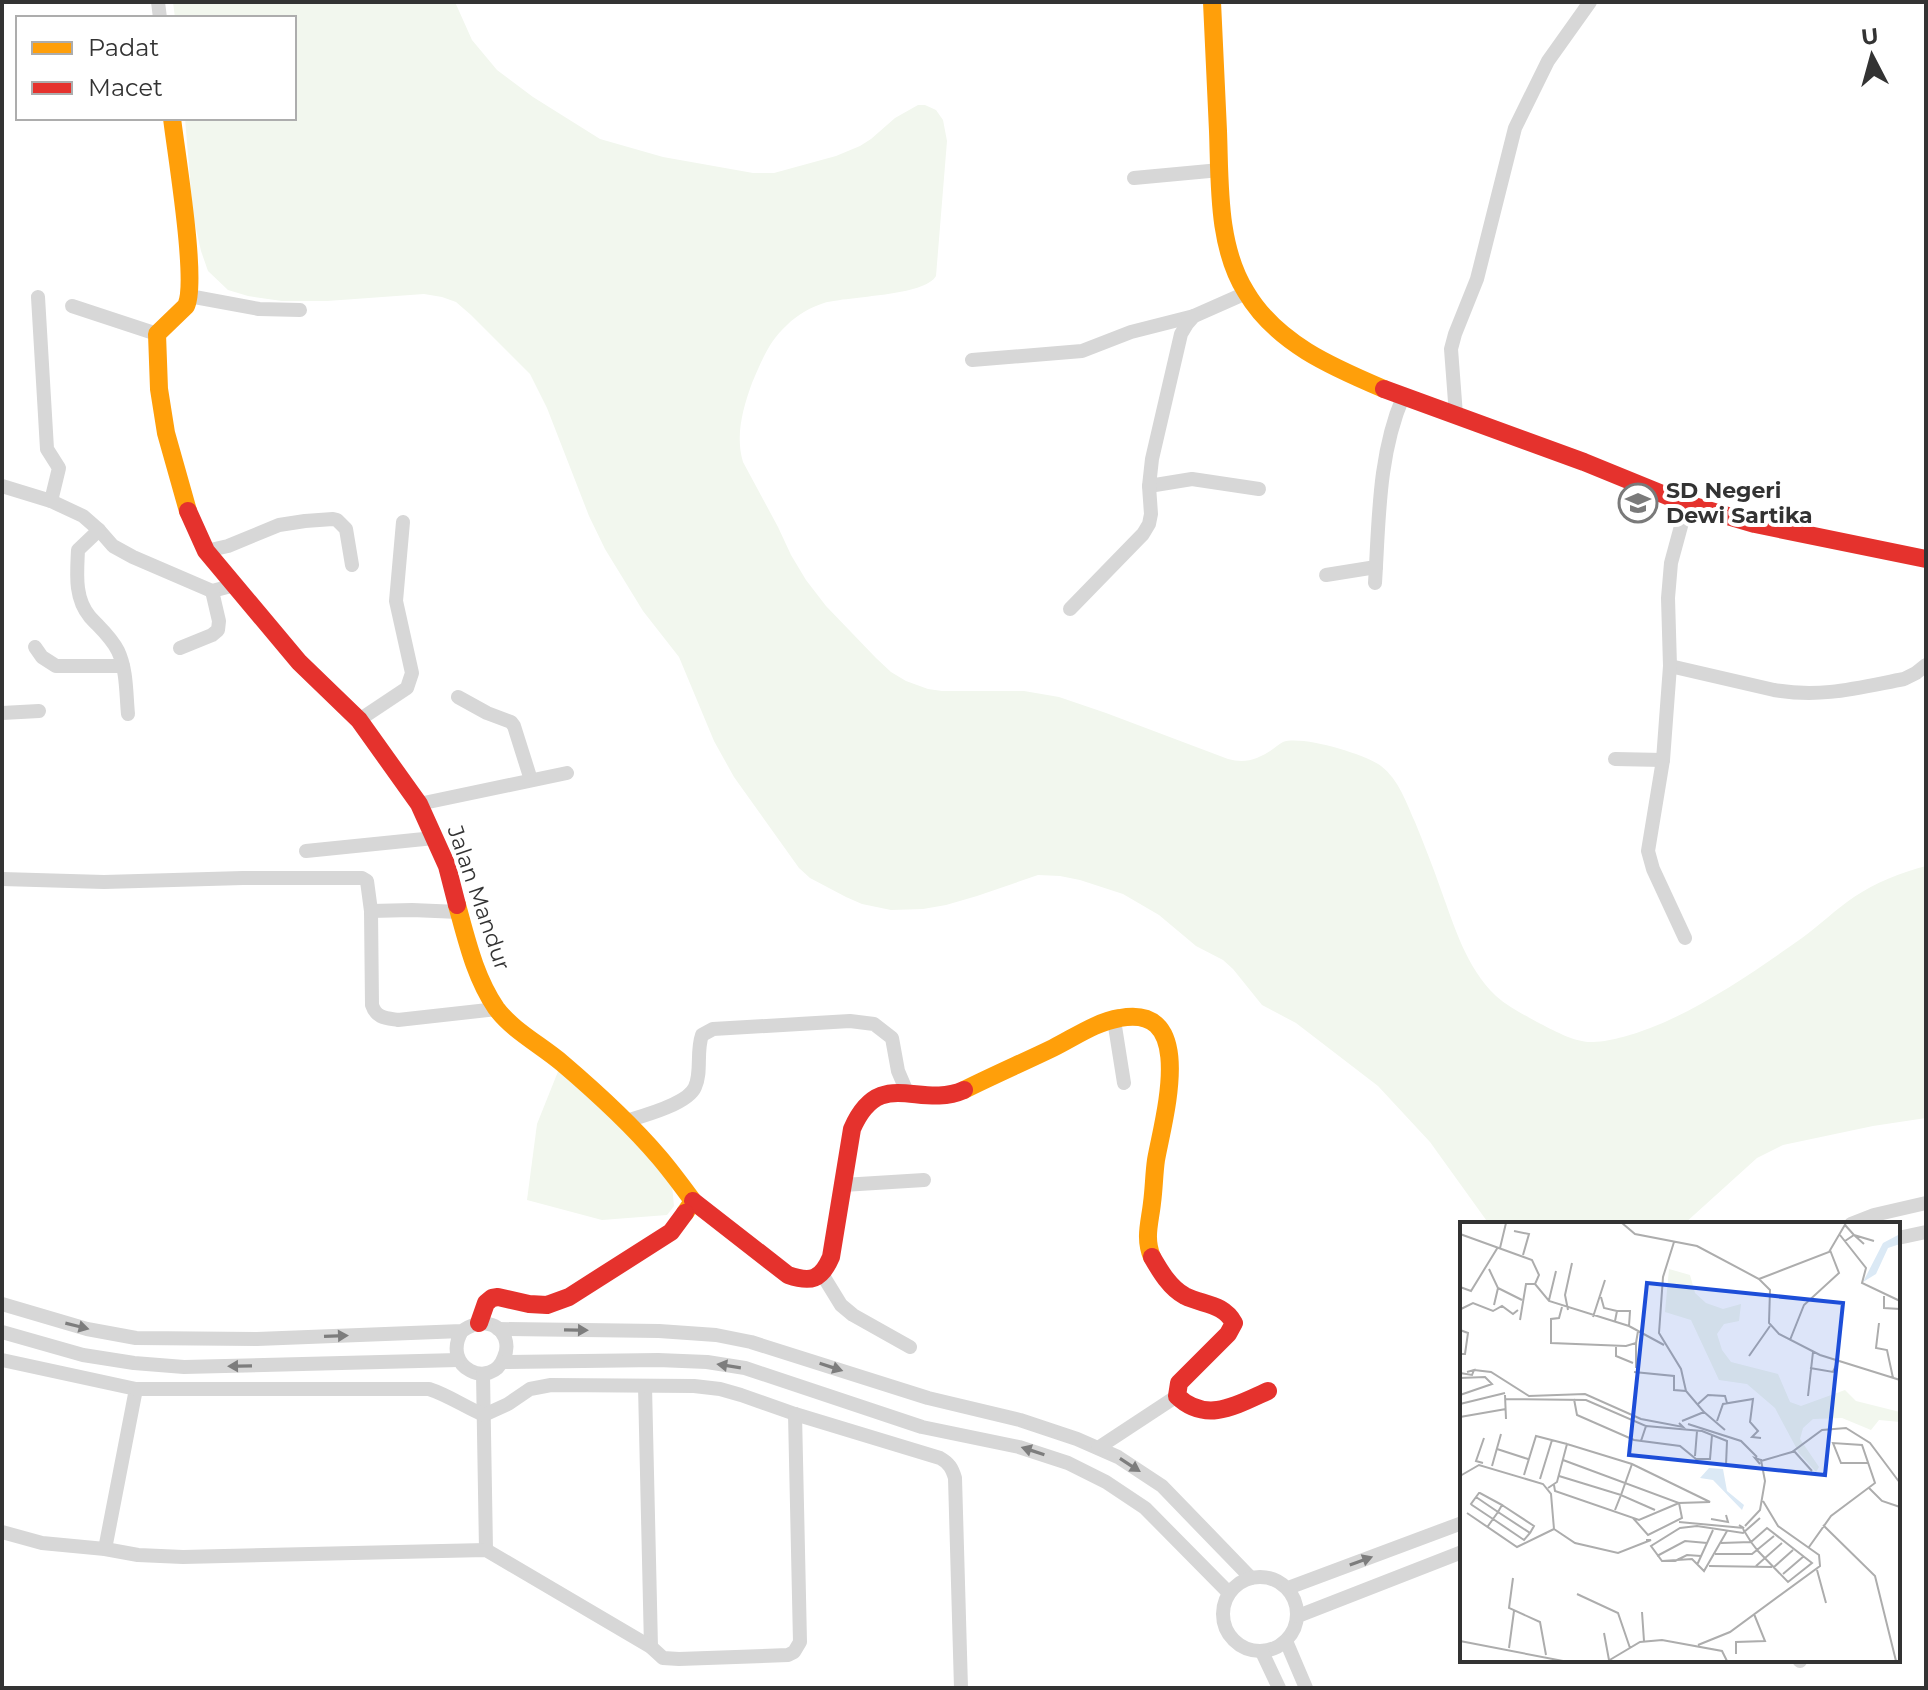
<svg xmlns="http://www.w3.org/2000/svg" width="1928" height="1690" font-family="Montserrat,sans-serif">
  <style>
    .green { fill: #f2f7ee }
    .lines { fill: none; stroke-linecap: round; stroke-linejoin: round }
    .street { stroke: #d7d7d7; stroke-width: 14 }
    .slow { stroke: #ff9f0a; stroke-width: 18 }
    .jam { stroke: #e5322d; stroke-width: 18 }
    .oneway { fill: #7d7d7d }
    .labels { text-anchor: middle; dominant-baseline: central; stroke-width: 8; stroke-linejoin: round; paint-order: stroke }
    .poi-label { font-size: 22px; font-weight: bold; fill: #333; stroke: #fff; text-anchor: start }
    .street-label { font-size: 22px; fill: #333; stroke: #fff }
    .inset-road { fill: none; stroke: #adadad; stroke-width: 2 }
    .view { fill: #1d4ed8; fill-opacity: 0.15; stroke: #1d4ed8; stroke-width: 4 }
    .inset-edge { fill: none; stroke: #333; stroke-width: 4 }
  </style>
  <rect width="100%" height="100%" fill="#fff"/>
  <g class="green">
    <path d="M173 2H455L472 40 497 70 533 97 600 139 663 157 753 173H774L836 156 860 146 871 139 895 118 918 105H925L936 110 943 120 947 141 936 276C925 296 849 296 824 303 811 307 797 315 787 325 769 341 761 362 752 383 743 408 735 436 743 462L778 527 791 555 806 580 826 606 876 658 891 672 906 681 928 689 942 691H1024L1059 697 1106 713 1228 759C1246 764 1258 759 1273 749 1276 747 1279 744 1283 742 1302 735 1365 754 1381 766 1399 780 1406 802 1415 822 1424 844 1433 867 1441 890 1455 928 1466 967 1496 996 1508 1007 1523 1014 1537 1022 1553 1030 1575 1043 1593 1042 1603 1042 1614 1039 1623 1037 1684 1021 1751 974 1802 938 1820 925 1836 909 1854 897 1875 883 1902 872 1926 866V1118L1873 1126 1783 1145 1757 1158 1684 1224H1489L1430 1142 1378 1086 1296 1023 1262 1005 1233 969 1223 960 1196 946 1159 915 1123 894 1080 880 1060 876 1038 875 977 896 946 905 923 909 891 910 862 904 846 897 810 878 799 868 734 777 714 741 679 657 643 611 605 549 589 516 547 408 530 374 471 315 456 302 442 297 424 294 327 301H282L248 296 228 290 208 271 201 251 193 215 185 118H294V18H175Z"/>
    <path d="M559 1069 643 1146 672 1185 674 1206 667 1215 602 1220 527 1200 537 1124Z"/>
  </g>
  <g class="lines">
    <g class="street">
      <path d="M158 2 160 18"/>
      <path d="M1134 178 1220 170"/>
      <path d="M189 296 259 309 300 310"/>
      <path d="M38 297 47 449 59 468 51 501"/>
      <path d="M72 306 157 334"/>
      <path d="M972 360 1082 351 1131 332 1194 316"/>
      <path d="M1456 415 1451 349 1455 334 1477 279 1515 128 1548 61 1590 2"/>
      <path d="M2 486 51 501 83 516 99 530 113 546 133 557 212 591 235 585"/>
      <path d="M1149 486 1192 479 1259 489"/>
      <path d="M99 530 78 550C77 573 74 598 90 617 100 628 111 637 118 651 127 670 126 694 128 714"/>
      <path d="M206 551 228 546 279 525 305 521 333 519 337 520 346 529 352 565"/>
      <path d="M1326 575 1376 567"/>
      <path d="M1375 583C1379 521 1378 455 1403 397"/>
      <path d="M1070 609 1143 534 1149 524 1151 514 1149 486 1152 459 1181 334 1187 324 1194 316 1246 293"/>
      <path d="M35 647 42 657 56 666H123"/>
      <path d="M180 648 212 635 218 630 219 621 212 591"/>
      <path d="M1670 666 1774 690C1822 698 1857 688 1904 679L1916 673 1926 665"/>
      <path d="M458 697 487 713 511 722 514 726 531 780"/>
      <path d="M2 713 39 711"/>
      <path d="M359 720 407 688 412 673 396 601 403 522"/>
      <path d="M1615 759 1663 760"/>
      <path d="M419 804 567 773"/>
      <path d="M306 851 434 838"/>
      <path d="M2 879 104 882 243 878H362L367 881 371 911 372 1005C376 1018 386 1018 398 1020L497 1009"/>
      <path d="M371 911 412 910 459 912"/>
      <path d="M1685 938 1653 869 1648 851 1663 760 1670 666 1668 598 1671 563 1687 504"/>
      <path d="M1114 1020 1124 1083"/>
      <path d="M626 1121C643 1116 688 1104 695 1087 702 1072 696 1052 702 1035L713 1029 850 1021 874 1024 892 1038 898 1071 907 1092"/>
      <path d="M843 1185 924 1180"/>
      <path d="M1851 1224 1874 1215 1926 1203"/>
      <path d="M1898 1238 1926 1232"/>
      <path d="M822 1274 841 1305 853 1315 910 1347"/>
      <path d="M2 1304 87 1329 136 1338 257 1339 462 1331C476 1321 497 1319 505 1338 507 1344 507 1351 504 1357 492 1391 440 1368 462 1331"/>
      <path d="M498 1329 659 1331 716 1335 751 1342 928 1398 1020 1420 1077 1439 1118 1457 1162 1486 1251 1578"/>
      <path d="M2 1332 83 1355 134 1363 184 1367 458 1360"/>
      <path d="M2 1360 136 1389 105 1549"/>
      <path d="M503 1362 658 1360 707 1362 745 1368 922 1427 1019 1447 1068 1463 1106 1482 1145 1508 1229 1593"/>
      <path d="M483 1374 486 1550"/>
      <path d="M645 1386 651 1647"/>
      <path d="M136 1389H429C448 1395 465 1407 484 1415L508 1404 530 1389 551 1385 694 1386 720 1389 741 1395 795 1414 940 1458C949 1463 952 1468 955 1478L961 1688"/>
      <path d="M1098 1448 1177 1396"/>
      <path d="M2 1532 42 1543 105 1549 138 1555 183 1557 486 1550 651 1647 663 1658 679 1659 788 1655 794 1652 800 1642 795 1414"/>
      <circle cx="1260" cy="1614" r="37"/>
      <path d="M1288 1588 1462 1523"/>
      <path d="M1298 1616 1462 1552"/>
      <path d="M1286 1641 1306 1688"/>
      <path d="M1262 1652 1279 1688"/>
      <path d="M1799 1660 1800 1661"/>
    </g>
    <g class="slow">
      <path d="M1212 2C1214 45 1216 88 1218 131 1220 183 1217 246 1246 292 1276 343 1332 367 1384 389"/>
      <path d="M172 118C176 153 198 282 186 306L157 334 159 389 166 433 188 511"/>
      <path d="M457 905C467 941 475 977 496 1008 513 1031 541 1045 562 1063 596 1092 630 1123 659 1157 671 1171 682 1186 693 1201L685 1213"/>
      <path d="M964 1090C994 1075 1024 1062 1053 1048 1075 1037 1096 1022 1120 1018 1198 1003 1163 1120 1156 1160 1154 1174 1154 1188 1152 1203 1150 1222 1144 1238 1152 1257"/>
    </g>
    <g class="jam">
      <path d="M1384 389 1584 462 1687 504 1755 524 1926 559"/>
      <path d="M188 511 206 551 299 662 359 720 419 804 447 866 457 905"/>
      <path d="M693 1201 788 1275C811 1283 821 1280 831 1257L852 1129C880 1065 919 1110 964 1090"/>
      <path d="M1152 1257C1160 1271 1170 1288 1185 1296 1203 1305 1223 1303 1234 1323L1228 1334 1179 1383 1177 1396C1206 1424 1237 1405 1268 1391"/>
      <path d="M479 1323 486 1303 492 1298 498 1297 529 1304 547 1305 569 1297 671 1232 685 1213"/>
    </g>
  </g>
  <defs><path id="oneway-solid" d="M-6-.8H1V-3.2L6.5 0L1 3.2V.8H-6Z" transform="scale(2)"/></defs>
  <g class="oneway">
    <use href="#oneway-solid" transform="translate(77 1326) rotate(14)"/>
    <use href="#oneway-solid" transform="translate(576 1330) rotate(1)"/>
    <use href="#oneway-solid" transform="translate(336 1336) rotate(-2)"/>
    <use href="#oneway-solid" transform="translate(240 1366) rotate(179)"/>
    <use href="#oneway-solid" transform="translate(729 1366) rotate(-171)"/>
    <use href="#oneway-solid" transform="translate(831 1367) rotate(18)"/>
    <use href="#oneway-solid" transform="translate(1033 1451) rotate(-162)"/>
    <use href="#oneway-solid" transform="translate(1130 1465) rotate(33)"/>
    <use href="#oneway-solid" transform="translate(1361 1561) rotate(-20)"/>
  </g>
  <defs>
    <g id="school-ring" transform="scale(2)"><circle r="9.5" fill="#fff" stroke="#7a7a7a" stroke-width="1.5"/><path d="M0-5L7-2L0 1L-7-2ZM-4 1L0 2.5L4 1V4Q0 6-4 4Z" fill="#7a7a7a"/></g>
  </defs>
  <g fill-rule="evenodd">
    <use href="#school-ring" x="1638" y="503"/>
  </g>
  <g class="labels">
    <g class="poi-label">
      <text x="1666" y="490">SD Negeri<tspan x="1666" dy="25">Dewi Sartika</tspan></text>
    </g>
    <g class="street-label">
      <text transform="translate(479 898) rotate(71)">Jalan Mandur</text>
    </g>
  </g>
  <g transform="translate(1460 1222)">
    <rect width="440" height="440" fill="#fff"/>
    <path d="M209 47 230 53 235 71 246 81 263 87 281 82 279 99 264 102 257 112 262 128 271 140 318 152 330 180 341 184 385 168 396 179 440 190V200L419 198 411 208 382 196 353 197 343 206 340 217 359 245 356 250 339 231 315 186 287 162 259 158 231 98 205 90Z" fill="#f2f7ee"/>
    <path d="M440 12V22L428 26 416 52 403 60 423 21ZM249 246 263 247 267 269 284 283 282 288 253 258 240 256Z" fill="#dbe9f5"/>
    <path class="inset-road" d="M162 1 175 12 237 24 299 57 310 68 309 101 319 112 360 133 440 158M385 3 394 13 414 19M54 9 69 12 63 33M0 12 72 38 79 53 75 62 89 79 169 104 204 123M380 13 406 46 402 61 440 79M385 19 394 13 404 22M214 20 203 55 199 111 221 147 226 169 244 190 222 199M40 26 46 1M29 47 38 66 34 83M299 57 369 30 386 1M0 65 11 69 38 25M38 66 62 78M424 74V86L440 87M141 75 144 86 157 89 155 99M89 78 96 49M102 85 99 96 91 97V121L166 124 176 121 178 109M1 87 13 81 33 89 42 84 53 92 58 88M108 88 105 73 112 41M157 89H170L169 104M133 95 145 58M60 98 66 62H75M419 101 416 126 427 128 433 156M0 108 8 111 5 132H0M330 118 344 83 379 51 370 28M176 121V146M156 124V134L173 141M289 134 310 104M350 146 373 150 378 139M14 148 31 150 69 174 125 172 181 197 223 205 219 201M174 150 214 154V168L226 169M0 151 12 153 14 148 7 150M0 156 25 155 32 162 0 173M45 173 46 197M348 174 353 130M45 177 126 178 186 204 181 219M114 177 117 193 174 218 220 224 236 237H250L252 213M0 182 45 171M238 182 248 173 265 174 267 181M244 190 265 208M0 195 46 187M257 199 263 182 293 177 290 200 298 209 292 215 301 216M228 202 281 219 297 235M186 204 242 209 267 219 266 243M37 227 68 237M334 229 352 249M235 234 237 209M301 239 332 230 362 208 386 206 410 221 440 261M23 241 16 239 24 216M32 244 41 212M64 253 76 214 107 222M0 254 19 243 83 262 91 272 94 307 115 321 158 331 191 318H186M99 254 161 273 172 242M80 257 92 218M94 263 95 269 179 298 219 281 103 238M88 266 97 260 107 222 172 242 250 280 219 281 222 296 188 313 173 296M409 266 422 279 440 285M16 275 38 290 70 311 64 318 33 297 12 283 11 282 16 275 19 271H20L42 283 38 290 28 304 27 305M42 283 74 304 70 311M155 288 161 273 195 288M7 291 57 325 94 307M251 297 268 300 266 293M219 300 284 306 279 303M363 303 415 354 436 439M285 304 300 288 305 259 301 238 295 236 300 242M267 309 244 349 232 337 202 339 191 324 220 306 237 304 283 311 300 296M261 321 291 320 307 306 352 341 328 360 298 329 291 320 283 307M349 325 371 294 415 261 402 223 373 221 381 241H408M255 332H292L314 314M197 334 225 319 247 321M215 339 227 333 241 334M237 343 253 308M249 344 312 345M296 344 322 321M314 345 333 328M357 348 366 381M323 352 344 334M53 356 49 386 80 400 86 433M117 372 158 391 170 426M182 390 184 419M144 411 149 438M0 419 103 439M238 423 270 410 360 344 359 333 318 304 303 279M49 426 54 389M276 432V420L305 419 294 392M148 439 180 420 202 418 262 429 267 439"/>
    <path class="view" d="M187 61 383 81 365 253 169 233Z"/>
    <rect width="440" height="440" class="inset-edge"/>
  </g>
  <rect width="1928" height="1690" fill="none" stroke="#333333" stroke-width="8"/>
  <rect x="16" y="16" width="280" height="104" fill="#ffffff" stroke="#adadad" stroke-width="2"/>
  <rect x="32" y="42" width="40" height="12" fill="#ff9f0a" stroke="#adadad" stroke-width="2"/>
  <text x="88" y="56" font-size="24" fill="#333333">Padat</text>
  <rect x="32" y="82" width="40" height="12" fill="#e5322d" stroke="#adadad" stroke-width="2"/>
  <text x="88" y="96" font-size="24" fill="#333333">Macet</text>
  <g transform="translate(1872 56) rotate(354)" stroke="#ffffff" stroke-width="6" paint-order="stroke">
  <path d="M0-6L14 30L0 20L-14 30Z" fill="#333333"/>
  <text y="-12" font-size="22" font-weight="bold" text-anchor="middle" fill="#333333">U</text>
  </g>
</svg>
